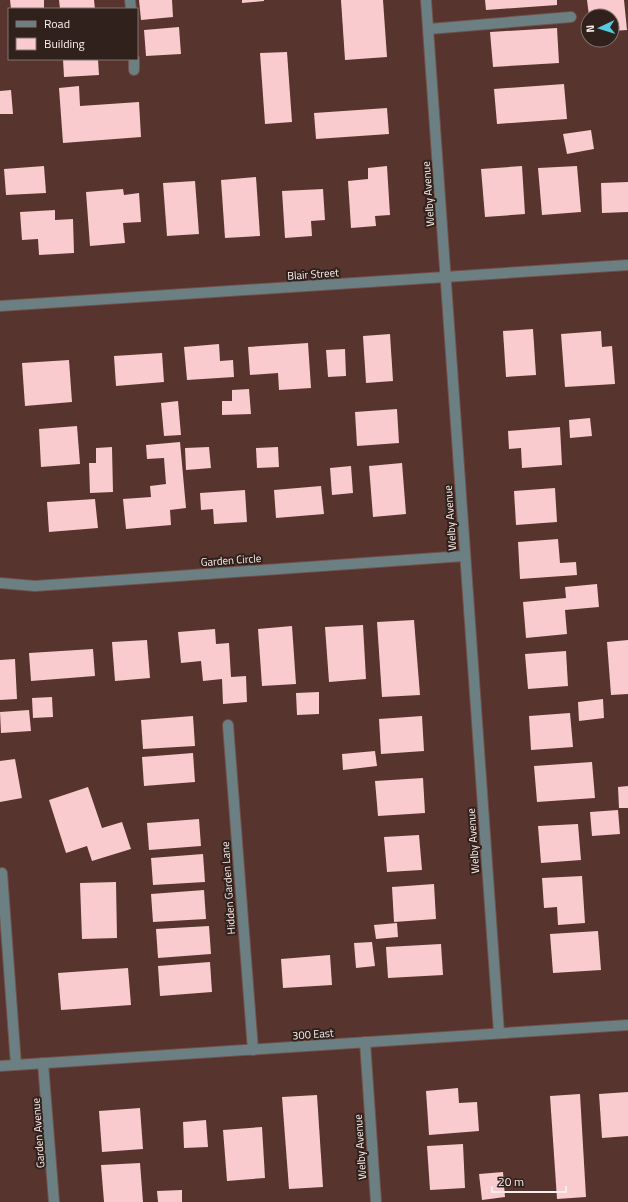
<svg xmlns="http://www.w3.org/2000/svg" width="628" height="1202" font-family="'Titillium Web',sans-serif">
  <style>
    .building { fill: #f9cace }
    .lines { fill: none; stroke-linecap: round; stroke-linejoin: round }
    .minor-casing { stroke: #71524b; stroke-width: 12 }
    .minor { stroke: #6c8084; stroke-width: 10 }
    .labels { text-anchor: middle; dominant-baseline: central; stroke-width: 4; stroke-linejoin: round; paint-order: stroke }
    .street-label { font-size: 11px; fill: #fceeeb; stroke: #31211d }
  </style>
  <rect width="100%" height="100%" fill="#57342d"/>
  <g class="building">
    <path d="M10 0H44V9H11Z"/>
    <path d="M59 0H94L95 9H60Z"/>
    <path d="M139 0H172L173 17 141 20Z"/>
    <path d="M242 0H264V1L242 3Z"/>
    <path d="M341 0H383L387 57 345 60Z"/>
    <path d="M485 0H557V5L486 10Z"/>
    <path d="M587 0H624L627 30 612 31V16H589Z"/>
    <path d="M179 27 181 54 146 56 144 30Z"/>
    <path d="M557 28 559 63 493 67 490 32Z"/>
    <path d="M287 52 292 122 265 124 260 53Z"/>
    <path d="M63 59H98L99 75 64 77Z"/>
    <path d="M564 84 567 119 497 124 494 89Z"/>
    <path d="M79 86 80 106 139 102 141 137 63 143 59 88Z"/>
    <path d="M11 90 13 114H0V91Z"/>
    <path d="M387 108 389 134 316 139 314 113Z"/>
    <path d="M591 130 594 149 567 154 563 134Z"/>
    <path d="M44 166 46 193 6 195 4 169Z"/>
    <path d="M387 166 390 215 375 216 376 226 351 228 348 181 368 179V168Z"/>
    <path d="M522 166 525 214 485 217 481 169Z"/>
    <path d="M577 166 581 212 542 215 538 168Z"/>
    <path d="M256 177 260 236 225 238 221 180Z"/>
    <path d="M195 181 199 234 167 236 163 183Z"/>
    <path d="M628 182V212L602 213 601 183Z"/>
    <path d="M123 189 124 195 139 193 141 222 123 223 125 243 90 246 86 192Z"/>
    <path d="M323 189 325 220 311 221 312 236 285 238 282 191Z"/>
    <path d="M55 210V220L73 219 74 253 39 255 38 239 22 240 20 212Z"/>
    <path d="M533 329 536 375 506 377 503 331Z"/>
    <path d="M601 331 602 347 612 346 615 384 565 387 561 334Z"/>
    <path d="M390 334 393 381 366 383 363 336Z"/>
    <path d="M308 343 311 388 279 390 278 373 250 375 248 347Z"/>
    <path d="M219 344 220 361 233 360 234 377 187 380 184 347Z"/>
    <path d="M345 349 346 376 328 377 326 350Z"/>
    <path d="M162 353 164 382 116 386 114 356Z"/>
    <path d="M69 360 72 402 25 406 22 363Z"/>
    <path d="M249 389 251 414 222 415V401H232V390Z"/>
    <path d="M178 401 181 435 164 436 161 403Z"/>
    <path d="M397 409 399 443 357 446 355 412Z"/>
    <path d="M590 418 592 436 570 438 569 420Z"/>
    <path d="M77 426 80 464 41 467 39 429Z"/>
    <path d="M560 427 562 465 522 468 521 448 509 449 508 431Z"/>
    <path d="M180 442 186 508 170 510 171 525 126 529 123 499 151 497 150 486 166 484 164 458 147 459 146 445Z"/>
    <path d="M112 447 113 492 90 493 89 463H96V448Z"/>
    <path d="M209 447 211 468 186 470 185 448Z"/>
    <path d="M278 447 279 467 257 468 256 448Z"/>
    <path d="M402 463 406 514 373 517 369 466Z"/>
    <path d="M351 466 353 493 332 495 330 468Z"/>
    <path d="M321 486 324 514 276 518 274 490Z"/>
    <path d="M555 488 557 522 516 525 514 491Z"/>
    <path d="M245 490 247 522 214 524 213 509 201 510 200 493Z"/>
    <path d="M95 499 98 528 49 532 47 502Z"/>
    <path d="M558 539 560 563 576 562 577 575 520 579 518 542Z"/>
    <path d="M597 584 599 607 565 610 567 634 526 638 523 602 566 598 565 587Z"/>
    <path d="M414 620 420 695 382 697 377 622Z"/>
    <path d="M363 625 366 679 329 682 325 627Z"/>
    <path d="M292 626 296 684 262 686 258 629Z"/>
    <path d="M215 629 216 644 229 643 231 677 246 676 247 702 223 704 222 679 203 681 201 661 181 663 178 632Z"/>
    <path d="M147 640 150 678 115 681 112 642Z"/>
    <path d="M628 640V694L611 695 607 642Z"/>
    <path d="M93 649 95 676 31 681 29 653Z"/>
    <path d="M566 651 568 686 528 689 525 654Z"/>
    <path d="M15 659 17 699 0 700V660Z"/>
    <path d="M319 692V714L297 715 296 693Z"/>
    <path d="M52 697 53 717 33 718 32 698Z"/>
    <path d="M603 699 604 718 579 721 578 702Z"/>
    <path d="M29 710 31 731 1 733 0 712Z"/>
    <path d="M570 713 573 747 531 750 529 716Z"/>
    <path d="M193 716 195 746 143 749 141 720Z"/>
    <path d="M422 716 424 751 381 754 379 719Z"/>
    <path d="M375 751 377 766 343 770 342 754Z"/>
    <path d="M193 753 195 782 144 786 142 757Z"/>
    <path d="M15 759 22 798 0 802V761Z"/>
    <path d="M592 762 595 798 537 802 534 766Z"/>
    <path d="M423 778 425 813 378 816 375 781Z"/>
    <path d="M628 786V808H619L618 787Z"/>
    <path d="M88 787 102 828 122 822 131 849 92 861 87 846 66 853 49 800Z"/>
    <path d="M618 810 620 834 592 836 590 812Z"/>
    <path d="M199 819 201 846 149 850 147 823Z"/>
    <path d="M578 824 581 860 541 863 538 826Z"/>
    <path d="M419 835 422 870 387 872 384 837Z"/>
    <path d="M203 854 205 882 153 885 151 858Z"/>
    <path d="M582 876 585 923 558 925 557 907 544 908 542 878Z"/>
    <path d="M116 882 117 938 82 939 80 883Z"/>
    <path d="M434 884 436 919 394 922 392 887Z"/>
    <path d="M204 890 206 919 153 922 151 894Z"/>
    <path d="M397 923 398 937 376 939 374 925Z"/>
    <path d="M209 926 211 954 158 958 156 929Z"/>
    <path d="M598 931 601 970 553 973 550 934Z"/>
    <path d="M372 942 375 966 356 968 354 943Z"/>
    <path d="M441 944 443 975 388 978 386 947Z"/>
    <path d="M330 955 332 985 283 988 281 959Z"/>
    <path d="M210 962 212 992 160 996 158 966Z"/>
    <path d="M128 968 131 1005 61 1010 58 973Z"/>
    <path d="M458 1088 459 1103 477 1102 479 1131 429 1135 426 1091Z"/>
    <path d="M628 1092V1136L602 1138 599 1094Z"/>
    <path d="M580 1094 586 1197 557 1199 550 1096Z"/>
    <path d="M317 1095 323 1187 289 1189 282 1097Z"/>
    <path d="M140 1108 143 1149 102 1152 99 1111Z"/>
    <path d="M206 1120 208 1147 184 1148 183 1122Z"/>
    <path d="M262 1127 265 1178 227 1181 223 1130Z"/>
    <path d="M463 1144 465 1188 430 1190 427 1146Z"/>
    <path d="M140 1163 143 1202H104L101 1165Z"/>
    <path d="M503 1172 505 1197 482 1200 479 1174Z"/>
    <path d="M182 1190V1202H158L157 1191Z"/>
  </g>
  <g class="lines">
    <g class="minor-casing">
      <g id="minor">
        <path d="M130 0 131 9"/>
        <path d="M426 0 499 1033"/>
        <path d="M429 29 571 17"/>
        <path d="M134 59V70"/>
        <path d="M0 306 628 265"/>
        <path d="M0 583 35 586 464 556"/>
        <path d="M228 725 253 1050"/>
        <path d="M2 873 16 1065"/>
        <path d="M365 1042 376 1202"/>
        <path d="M43 1063 54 1202"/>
        <path d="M0 1066 628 1025"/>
      </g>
    </g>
    <use href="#minor" class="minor"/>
  </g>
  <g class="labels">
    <g class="street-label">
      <text transform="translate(428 194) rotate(-94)">Welby Avenue</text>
      <text transform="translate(313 274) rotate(-4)">Blair Street</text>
      <text transform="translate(450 518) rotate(-94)">Welby Avenue</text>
      <text transform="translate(231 560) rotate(-4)">Garden Circle</text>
      <text transform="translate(473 841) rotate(-94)">Welby Avenue</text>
      <text transform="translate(228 888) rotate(-94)">Hidden Garden Lane</text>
      <text transform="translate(313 1034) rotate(-4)">300 East</text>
      <text transform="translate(38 1133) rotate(-94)">Garden Avenue</text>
      <text transform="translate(360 1147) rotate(-94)">Welby Avenue</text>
    </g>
  </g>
  <rect x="8" y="8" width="130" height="52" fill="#31211d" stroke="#82736f"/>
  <rect x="16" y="21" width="20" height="6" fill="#6c8084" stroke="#82736f"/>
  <text x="44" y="28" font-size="12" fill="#fceeeb">Road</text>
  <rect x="16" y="38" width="20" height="12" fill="#f9cace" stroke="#82736f"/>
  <text x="44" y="48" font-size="12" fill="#fceeeb">Building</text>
  <g transform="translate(600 28) rotate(266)"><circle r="19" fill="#31211d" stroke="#82736f"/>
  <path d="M0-3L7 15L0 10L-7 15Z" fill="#55cae0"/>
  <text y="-6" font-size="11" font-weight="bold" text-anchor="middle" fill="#fceeeb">N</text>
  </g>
  <path d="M492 1186v6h74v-6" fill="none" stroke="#fceeeb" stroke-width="2"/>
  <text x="498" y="1186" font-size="12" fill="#fceeeb" stroke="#31211d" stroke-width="3" paint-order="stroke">20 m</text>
</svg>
